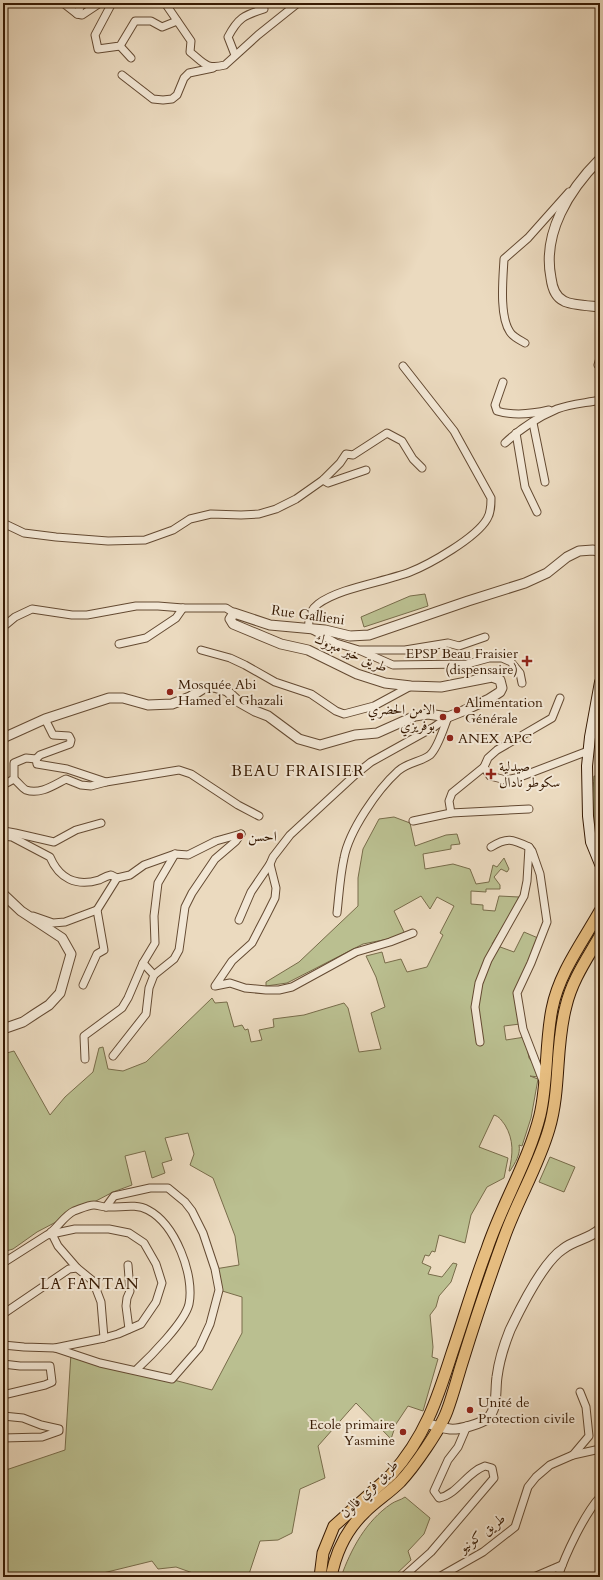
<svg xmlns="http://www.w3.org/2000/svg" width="603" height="1580" font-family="Cardo,Amiri,serif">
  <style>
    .green { fill: #babf90; stroke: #786c4a }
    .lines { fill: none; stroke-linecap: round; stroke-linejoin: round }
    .minor-casing { stroke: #644a32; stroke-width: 9 }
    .tertiary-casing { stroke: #644a32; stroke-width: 11 }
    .secondary-casing { stroke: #371a03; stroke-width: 12 }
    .trunk-casing { stroke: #371a03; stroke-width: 13 }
    .minor { stroke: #f2e7d5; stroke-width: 7 }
    .tertiary { stroke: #f2e7d5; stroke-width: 9 }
    .secondary { stroke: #f2e7d5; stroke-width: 10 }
    .trunk { stroke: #e6bd80; stroke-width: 11 }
    .poi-dot { fill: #8f2418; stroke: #f2e7d5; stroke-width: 1.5 }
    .labels { text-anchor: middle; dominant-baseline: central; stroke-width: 4; stroke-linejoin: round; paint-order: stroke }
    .street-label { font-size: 14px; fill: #371a03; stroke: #f2e7d5 }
    .poi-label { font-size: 14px; fill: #371a03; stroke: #f2e7d5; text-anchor: start }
    .neighbourhood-label { font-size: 15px; letter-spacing: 1px; fill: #371a03; stroke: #f2e7d5 }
    .quarter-label { font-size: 16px; letter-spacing: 1px; fill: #371a03; stroke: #f2e7d5 }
  </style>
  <rect width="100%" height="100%" fill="#ebdabf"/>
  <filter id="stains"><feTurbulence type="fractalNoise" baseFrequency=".005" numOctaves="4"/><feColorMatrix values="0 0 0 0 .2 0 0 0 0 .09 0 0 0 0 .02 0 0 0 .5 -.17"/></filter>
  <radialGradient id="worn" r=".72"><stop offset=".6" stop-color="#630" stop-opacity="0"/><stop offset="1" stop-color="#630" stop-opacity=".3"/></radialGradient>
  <g class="green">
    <path d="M425 594 428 606 364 627 361 617 410 596Z"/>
    <path d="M594 776H600V858C588 829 592 807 594 776Z"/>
    <path d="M394 817 410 823 415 846 446 835 457 834 460 844 451 845V849L423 854 425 869 453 864 470 869 476 884 489 882 493 865 497 867 504 858 509 869 507 872 501 869 494 877 500 885V889H486V892L471 891V904L483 905V910L495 911 499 896 519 897 513 910 492 944 514 952 524 932 538 938 518 997 520 1024 504 1026 506 1040 525 1037 529 1058 539 1071V1077L530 1076 538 1079 531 1118 522 1146 519 1145C521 1154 515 1163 510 1171H509C513 1154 514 1140 505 1125 501 1120 500 1117 494 1115L479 1147 508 1158 504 1178 487 1187 471 1215 465 1243 439 1235 435 1252 432 1251 429 1256 425 1255 422 1263 431 1267 428 1274 442 1277 453 1263 457 1264 451 1282 439 1296 436 1307 430 1315 433 1347 432 1357 438 1359 423 1411 408 1406 396 1424 391 1439 356 1403 318 1446 325 1478 300 1489 292 1533 278 1540 260 1541 248 1577H204L176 1567 158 1569 152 1561 99 1574 93 1577H3V1471L65 1450 71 1353 212 1390 242 1333V1297L219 1290 215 1269 239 1265 235 1236 213 1178 190 1165 194 1154 188 1133 165 1138 172 1160 162 1163 165 1173 152 1178 145 1151 125 1156 132 1185 113 1192 37 1232 13 1249 3 1252V1054L14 1051 50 1115 65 1097 93 1072 99 1048 103 1047 108 1069 123 1071 146 1062 212 998 215 1003 227 1002 234 1027 242 1025 245 1030 248 1029 251 1042 262 1040 259 1030 274 1027 273 1019 304 1015 344 1003 348 1008 359 1052 381 1049 371 1013 385 1007 376 977 366 956 382 952 385 963 401 959 407 972 427 967 443 935 440 933 454 906 437 897 430 909 421 896 394 911 405 934 393 938 363 944 287 983 266 986V982L299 962 358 906V878L363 849 379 819Z"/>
    <path d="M550 1157 575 1167 564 1192 539 1182Z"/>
    <path d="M405 1497 430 1518 424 1534 408 1551 411 1560 393 1577H341C351 1549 366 1521 391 1504 395 1501 401 1500 405 1497Z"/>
  </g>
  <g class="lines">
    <g class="minor-casing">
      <g id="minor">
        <path d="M63 3 77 14"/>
        <path d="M82 3 77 14 82 15 100 3"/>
        <path d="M112 3 95 35 98 49 120 46 135 21H151L162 27 177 21"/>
        <path d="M165 3 191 41 190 52C204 63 206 70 225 65L258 35 298 3"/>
        <path d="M120 46 131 58"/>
        <path d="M235 55 228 37C238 18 244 15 264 9"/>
        <path d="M122 75 153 99 163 100 172 99 177 95 184 78 189 73 213 68"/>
        <path d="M525 343C520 340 513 337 510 332 499 316 503 278 504 259L528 238 569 192"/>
        <path d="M598 365 600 358"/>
        <path d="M403 366 454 431 491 498C491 505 491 513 487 519 476 538 430 564 410 572 384 582 339 588 318 604 310 610 308 619 309 628L336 643 359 650H405L448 643 459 646 485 637"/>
        <path d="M503 382 495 405 497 411C514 416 532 414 549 410"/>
        <path d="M533 423 545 482"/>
        <path d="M516 433 525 487 537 512"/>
        <path d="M505 443C520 429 538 417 557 409 570 404 586 403 600 400"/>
        <path d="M323 480 328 483 366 470"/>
        <path d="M3 523 24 533 56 537 108 541 145 540 173 530 190 519 211 514 241 515 259 514 276 509 296 499 323 480 340 463 346 454 353 455 387 433 402 441 413 459 422 468"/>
        <path d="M3 627 15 617 32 609 72 615H87L136 606H158L183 608H226L234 613"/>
        <path d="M119 644 146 638 176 618 183 608"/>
        <path d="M201 650 230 658 245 665 275 682 311 694 336 711 344 714 374 706 411 686"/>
        <path d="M361 651 393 665 467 664 489 658H502L511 662 520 673 522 683"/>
        <path d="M560 698 552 718 497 750 488 758 484 767 490 776 506 780 520 777 588 751"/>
        <path d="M45 719 53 735 69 736 71 740 70 744 40 755 36 759 37 764 67 769 106 782"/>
        <path d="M14 779V763L26 758 36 759"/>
        <path d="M3 785 14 779C18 782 22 788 26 790 40 795 54 785 66 779L81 785 91 786 106 782 179 770 191 774 238 805 259 816"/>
        <path d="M451 813 449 801 452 793 484 767"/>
        <path d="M413 821 451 813 529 809"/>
        <path d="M4 831 15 833 54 842 76 830 101 823"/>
        <path d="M3 836 12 837 50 857C59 878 76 887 99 880 103 878 106 876 111 875L117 878"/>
        <path d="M491 847C507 837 512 839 529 847"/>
        <path d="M337 913C339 895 340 876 344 858 349 831 377 790 398 771 408 762 421 762 430 755 438 748 444 727 448 717"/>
        <path d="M33 916 53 923 65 922 97 910"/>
        <path d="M239 920 251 892 270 864"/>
        <path d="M413 933 390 942 356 952 292 987 279 990H266L245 988 230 983 215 986 232 961 252 943 267 914 275 898 276 888 270 864 273 857 290 835 356 774 371 762 434 727 448 717"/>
        <path d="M143 963 154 975"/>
        <path d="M83 985 97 954 104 950 97 910 117 878 130 875 144 865 175 854 188 855 216 841 241 834"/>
        <path d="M480 1042 475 1007 479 983 488 960 524 896 527 881 529 847 532 851 540 874 547 922 531 963 517 993 523 1029 543 1081"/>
        <path d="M113 1056 146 1014 149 988 154 975 174 959 179 950 185 907 192 893 215 859 236 841 241 834"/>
        <path d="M85 1059 84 1036 122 1008 128 998 143 963 155 943 154 916 158 883 175 854"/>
        <path d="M51 1232 58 1246 77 1268"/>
        <path d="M49 1234C58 1227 65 1215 74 1211 80 1209 88 1205 94 1205 98 1205 102 1207 106 1207 120 1208 135 1203 148 1210 175 1224 195 1275 189 1304 185 1322 150 1357 136 1370"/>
        <path d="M3 1263 47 1235 75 1229H109L129 1233 144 1243 156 1264 162 1283 156 1302 141 1324 118 1334 104 1338 55 1348 24 1347 3 1345"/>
        <path d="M128 1265 130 1291 127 1298 126 1306 129 1329"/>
        <path d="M3 1314 69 1269 77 1268 93 1281 101 1302 104 1338"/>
        <path d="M55 1348 100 1363 172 1379 199 1348 210 1324 219 1290 215 1269 203 1233 192 1211 185 1202 168 1188H150L114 1196 106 1207"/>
        <path d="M3 1364 20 1366H50L52 1382 45 1385 3 1395"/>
        <path d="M3 1416 23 1418 41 1425 59 1429V1431L42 1437 3 1438"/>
        <path d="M573 1455 589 1436 586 1407 580 1392"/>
        <path d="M403 1577 431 1552 494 1478 492 1468 485 1466C467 1472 458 1494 439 1498L434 1491 448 1460 458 1447 467 1426"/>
        <path d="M439 1577 483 1552 515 1527 528 1487 536 1477 550 1465 573 1455 600 1449"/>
        <path d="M534 1577 562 1565"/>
        <path d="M558 1577C565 1555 585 1513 600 1497"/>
      </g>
    </g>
    <g class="tertiary-casing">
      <g id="tertiary">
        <path d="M600 159C569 190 542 233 551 278 552 286 555 297 564 301 570 305 592 306 600 307"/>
        <path d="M3 738 45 719 109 698H123L148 705 172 704 190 697 204 688 214 687 227 691 239 702 255 711 268 716 299 739 320 745 355 735 377 733 415 716 428 714 448 717 463 711 489 699 500 692 502 688 500 680 492 677 441 687 411 686 385 683 357 674 308 650 281 644 233 624 230 619 234 613 270 625 325 630 350 636 369 635 468 601 525 583 547 573 567 557 579 551 593 550 600 552"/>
        <path d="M3 894 21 911 62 938 71 954 60 993 49 1005 35 1014 23 1022 3 1029"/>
        <path d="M427 1423C434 1426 442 1428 450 1429 459 1430 481 1424 488 1418 498 1408 495 1390 497 1377 499 1361 504 1345 510 1330 520 1309 543 1262 563 1249 574 1240 590 1239 600 1229"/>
      </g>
    </g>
    <g class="secondary-casing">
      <path id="secondary" d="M600 682 590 737 587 766 588 816 591 842 600 864"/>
    </g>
    <g class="trunk-casing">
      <g id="trunk">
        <path d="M320 1577 323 1553 334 1526 391 1475C425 1437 437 1400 452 1353 464 1318 474 1283 487 1249 502 1204 529 1160 540 1115 548 1081 545 1044 552 1009 559 973 582 943 600 911"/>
        <path d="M331 1577C336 1551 346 1530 365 1512 376 1501 389 1493 400 1482 414 1467 440 1430 447 1411 453 1395 457 1379 462 1363 475 1321 489 1279 504 1238 517 1201 538 1167 549 1129 561 1089 555 1046 566 1006 572 980 587 959 600 936"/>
      </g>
    </g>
    <use href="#minor" class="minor"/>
    <use href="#tertiary" class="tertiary"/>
    <use href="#secondary" class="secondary"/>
    <use href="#trunk" class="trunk"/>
  </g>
  <g class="poi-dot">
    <path d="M525 655h4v4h4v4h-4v4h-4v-4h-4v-4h4z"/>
    <circle cx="170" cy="692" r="4"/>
    <circle cx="457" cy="710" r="4"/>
    <circle cx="443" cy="717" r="4"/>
    <circle cx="450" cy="738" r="4"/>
    <path d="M489 768h4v4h4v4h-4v4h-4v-4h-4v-4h4z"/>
    <circle cx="240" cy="836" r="4"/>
    <circle cx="470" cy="1410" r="4"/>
    <circle cx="403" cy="1432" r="4"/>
  </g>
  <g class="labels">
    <g class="street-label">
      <text transform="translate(308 615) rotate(8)">Rue Gallieni</text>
      <text transform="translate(351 653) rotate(23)">طريق خير مبروك</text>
      <text transform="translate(369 1489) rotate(-45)">طريق فري فالون</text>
      <text transform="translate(482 1533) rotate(-37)">طريق كونيو</text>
    </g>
    <g class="poi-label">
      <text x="518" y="653" text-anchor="end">EPSP Beau Fraisier<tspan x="518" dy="16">(dispensaire)</tspan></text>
      <text x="178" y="684">Mosquée Abi<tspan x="178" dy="16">Hamed el Ghazali</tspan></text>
      <text x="465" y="702">Alimentation<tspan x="465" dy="16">Générale</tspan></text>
      <text x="435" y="709" text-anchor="end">الامن الحضري<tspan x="435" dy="16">بوفريزي</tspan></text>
      <text x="458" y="738">ANEX APC</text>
      <text x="499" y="766">صيدلية<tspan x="499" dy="16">سكوطو نادال</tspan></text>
      <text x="248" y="836">احسن</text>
      <text x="478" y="1402">Unité de<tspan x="478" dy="16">Protection civile</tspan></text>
      <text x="395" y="1424" text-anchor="end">Ecole primaire<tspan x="395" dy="16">Yasmine</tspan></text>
    </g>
    <g class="neighbourhood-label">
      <text x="90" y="1284">LA FANTAN</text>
    </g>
    <g class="quarter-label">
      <text x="298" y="771">BEAU FRAISIER</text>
    </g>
  </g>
  <rect width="603" height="1580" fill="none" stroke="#ebdabf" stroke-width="16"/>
  <rect x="4" y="4" width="595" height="1572" fill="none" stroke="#371a03" stroke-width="2"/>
  <rect x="8" y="8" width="587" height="1564" fill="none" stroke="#371a03"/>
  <rect width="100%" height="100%" filter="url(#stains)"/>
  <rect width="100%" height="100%" fill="url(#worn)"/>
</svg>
